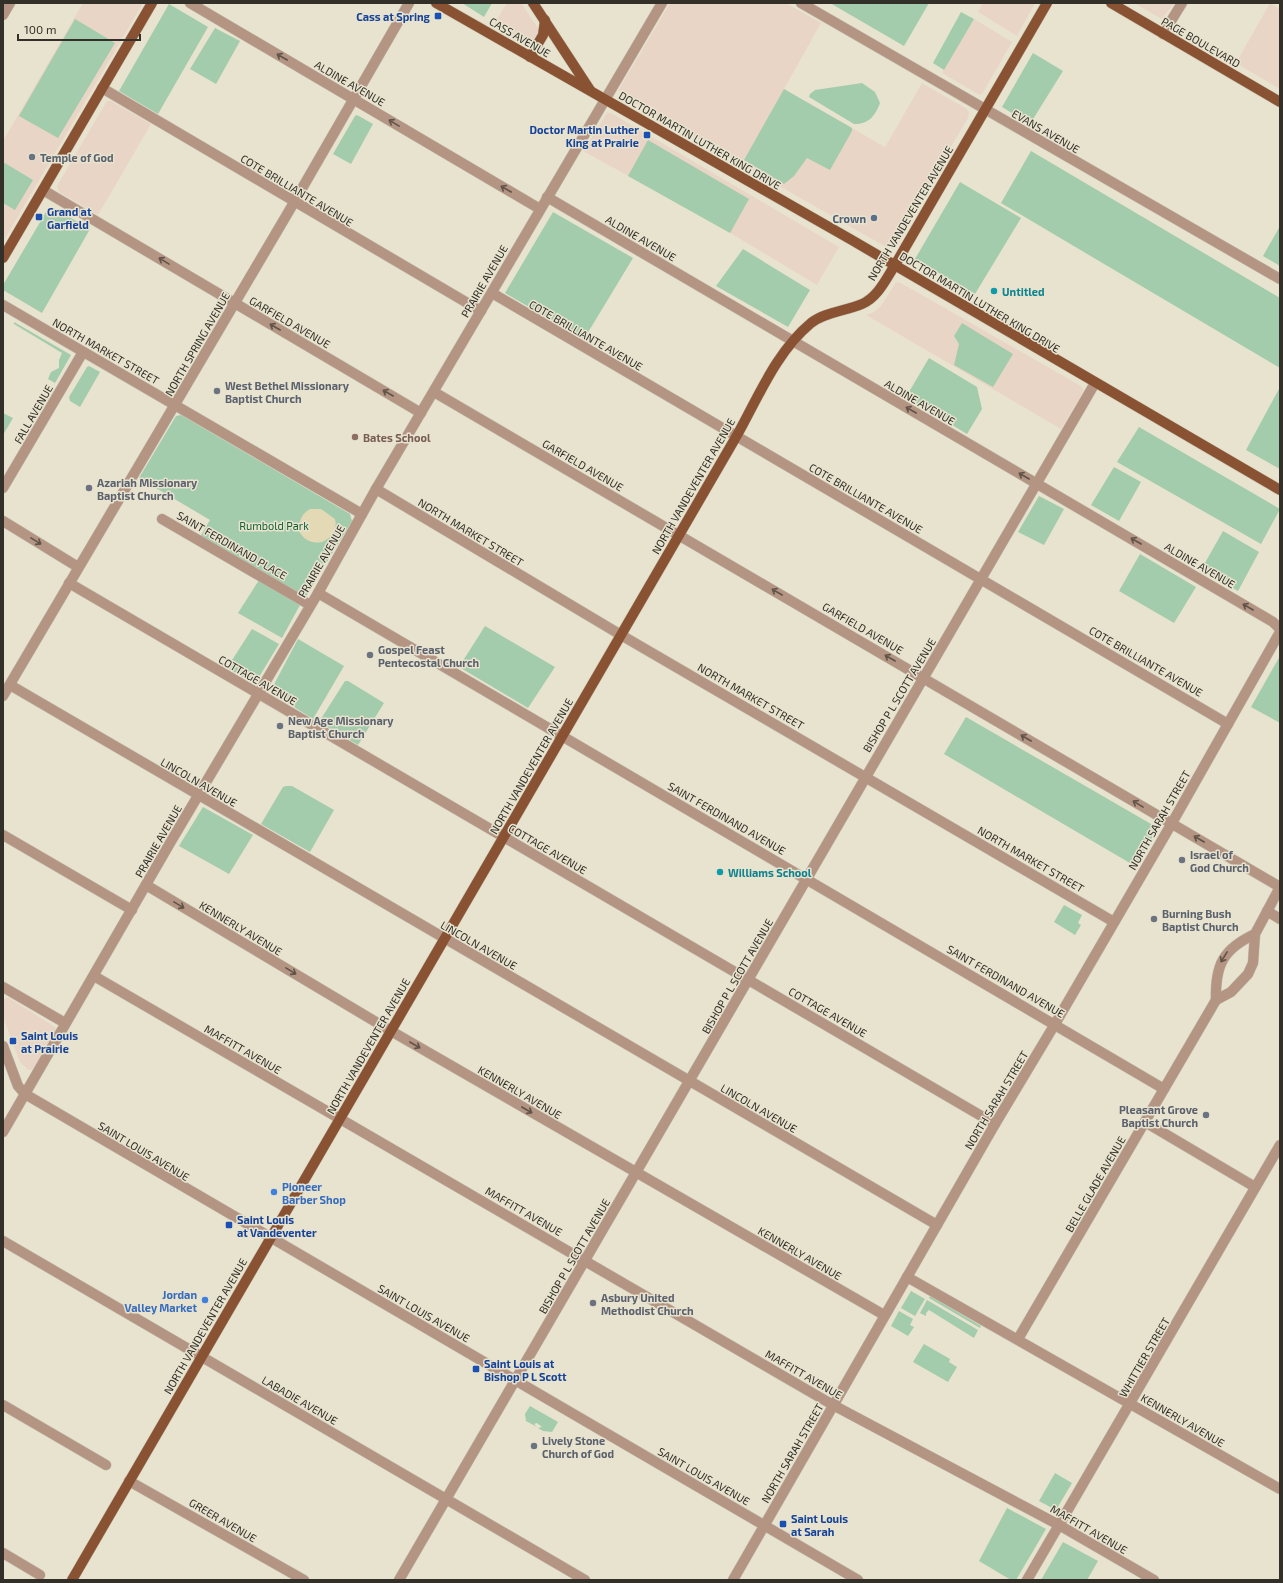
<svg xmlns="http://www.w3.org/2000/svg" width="1283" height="1583" font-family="'Exo 2',sans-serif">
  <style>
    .commercial { fill: #e9d5c6 }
    .green { fill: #a2ccab }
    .sand { fill: #e3dab5 }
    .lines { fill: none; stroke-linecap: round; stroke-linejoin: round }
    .minor-casing { stroke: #c4bfae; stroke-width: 11 }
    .major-casing { stroke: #c4bfae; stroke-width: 11 }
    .minor { stroke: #b49583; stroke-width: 10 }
    .major { stroke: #895232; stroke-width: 10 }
    .oneway { stroke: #605348 }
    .transit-dot { fill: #1a4fb4; stroke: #e8e3cf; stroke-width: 1.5 }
    .worship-dot { fill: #6b7280; stroke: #e8e3cf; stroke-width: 1.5 }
    .service-dot { fill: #5c6f8a; stroke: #e8e3cf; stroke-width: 1.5 }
    .culture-dot { fill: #0f9aa8; stroke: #e8e3cf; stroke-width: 1.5 }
    .education-dot { fill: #8d6e63; stroke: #e8e3cf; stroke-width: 1.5 }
    .shop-dot { fill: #3f7fe0; stroke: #e8e3cf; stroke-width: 1.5 }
    .labels { text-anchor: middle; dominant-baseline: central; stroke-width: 3; stroke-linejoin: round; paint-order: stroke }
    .transit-label { font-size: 11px; font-weight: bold; fill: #164399; stroke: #e8e3cf; text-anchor: start }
    .street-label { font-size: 11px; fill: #323028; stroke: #e8e3cf }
    .worship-label { font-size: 11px; font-weight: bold; fill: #5b616d; stroke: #e8e3cf; text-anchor: start }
    .service-label { font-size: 11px; font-weight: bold; fill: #4e5e75; stroke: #e8e3cf; text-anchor: end }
    .culture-label { font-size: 11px; font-weight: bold; fill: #0d838f; stroke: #e8e3cf; text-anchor: start }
    .education-label { font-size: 11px; font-weight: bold; fill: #785e54; stroke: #e8e3cf; text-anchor: start }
    .park-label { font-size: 11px; fill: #115f30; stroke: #e8e3cf }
    .shop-label { font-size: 11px; font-weight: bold; fill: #366cbe; stroke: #e8e3cf; text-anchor: start }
  </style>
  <rect width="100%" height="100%" fill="#e8e3cf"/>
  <g class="commercial">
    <path d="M83 3H143L3 242V141Z"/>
    <path d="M507 3H521L538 28V33L530 45 528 46 493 26Z"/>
    <path d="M670 3H786L821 23 784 89 885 147 922 83 967 109 969 113 968 118 892 247H886L621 95 619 89Z"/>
    <path d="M983 3H1035L1017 36 978 12Z"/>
    <path d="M1134 3H1174L1162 19Z"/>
    <path d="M1270 3 1280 9V89L1236 63Z"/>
    <path d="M974 19 1012 42 982 94H978L942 73Z"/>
    <path d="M107 101H111L151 124 98 215 59 192 57 186Z"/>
    <path d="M607 113H611L839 247 817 285 710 221 583 151Z"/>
    <path d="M896 282 901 283 1081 386 1083 389V392L1061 429 866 315 874 312 881 306Z"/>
    <path d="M5 998H9L55 1027 56 1031 34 1069 31 1070H28L20 1062 3 1017V1000Z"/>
  </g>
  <g class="green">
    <path d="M462 3H492L484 17Z"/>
    <path d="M830 3H929L904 46Z"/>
    <path d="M169 4 208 27 158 114 119 91Z"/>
    <path d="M961 12 974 19 944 70 933 63Z"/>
    <path d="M75 19 115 43 58 138 19 116Z"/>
    <path d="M215 28 240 41 216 84 190 69Z"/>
    <path d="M1033 53 1063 71 1030 124 1002 107Z"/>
    <path d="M862 83 875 92 880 103C875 116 869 124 854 124L809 97 810 94 815 90Z"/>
    <path d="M784 89 852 128V131L830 170 807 158 794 176 784 184 744 160Z"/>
    <path d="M357 115 373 124 351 164 333 154 355 116Z"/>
    <path d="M648 140 749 199 730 233 628 176Z"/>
    <path d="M1031 151 1280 298V368L1001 203Z"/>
    <path d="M3 162 33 180 15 210 3 203Z"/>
    <path d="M960 182 1021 218 975 294 915 259Z"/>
    <path d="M49 207H52L90 229 42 313 3 290V285Z"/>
    <path d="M553 212 633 258 584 339 505 293Z"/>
    <path d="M1280 226V266L1263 256Z"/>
    <path d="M743 249 810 290 788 327 716 286Z"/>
    <path d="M14 322 71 355 55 383 48 379 51 372 59 368V360L62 353 14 324Z"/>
    <path d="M962 323 1013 354 993 387 954 365 959 344 954 336Z"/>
    <path d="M929 358 977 387 982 409 967 434 906 397Z"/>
    <path d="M89 366 100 372 80 407 70 401 69 397 87 367Z"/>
    <path d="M1280 387V469L1246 450Z"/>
    <path d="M3 413 13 418 3 435Z"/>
    <path d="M181 415 350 514 352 521 305 598 200 537 210 520 139 478 176 416Z"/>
    <path d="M1139 427 1280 509 1261 544 1117 462Z"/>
    <path d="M1114 467 1141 482 1119 521 1091 505Z"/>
    <path d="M1039 496 1064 509 1044 545 1018 532Z"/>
    <path d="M1223 531 1259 552 1238 591 1201 570Z"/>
    <path d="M1140 554 1196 587 1174 623 1119 591Z"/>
    <path d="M259 580 300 605 282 638 238 613Z"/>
    <path d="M485 626 555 667 528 708 459 667Z"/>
    <path d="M252 629 279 644 256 682 254 683 227 668Z"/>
    <path d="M298 639 344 666 313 719 270 692Z"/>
    <path d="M1280 656V723L1251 707Z"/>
    <path d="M345 681H348L384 703 358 745 319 722Z"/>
    <path d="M966 717 1158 828 1135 866 944 754Z"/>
    <path d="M286 786H292L334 810 310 852 261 824 283 787Z"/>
    <path d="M203 807 253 835 229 874 179 846Z"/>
    <path d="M1064 905 1082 915 1078 923 1081 925 1075 935 1054 922Z"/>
    <path d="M911 1291 925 1299 915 1316 901 1308Z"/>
    <path d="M930 1296 981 1326 980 1328 929 1298Z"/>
    <path d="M927 1300 978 1330 974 1338 929 1310 926 1313V1316L920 1313Z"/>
    <path d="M899 1311 913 1319 910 1325 914 1327 908 1336 891 1326Z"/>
    <path d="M924 1344 950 1359 949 1362 957 1367 948 1382 913 1362Z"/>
    <path d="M530 1406 558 1422 552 1432 543 1431 538 1428 542 1427 537 1423 534 1424 537 1427 526 1421 525 1414Z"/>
    <path d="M1055 1473 1072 1483 1056 1510 1039 1501Z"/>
    <path d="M1007 1508 1046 1529 1016 1580H1011L979 1561Z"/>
    <path d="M1063 1542 1098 1561 1087 1580H1041Z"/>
  </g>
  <path class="sand" d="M310 509H321L335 519C338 529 331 538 322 542 311 544 304 540 299 531 299 521 301 514 310 509Z"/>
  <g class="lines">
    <g class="minor-casing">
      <g id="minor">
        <path d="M190 3 540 209"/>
        <path d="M801 3 1280 279"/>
        <path d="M3 15 10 3"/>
        <path d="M1163 34 1182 3"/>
        <path d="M102 88 481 311"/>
        <path d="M43 190 421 413"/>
        <path d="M547 197 1273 622 1280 629"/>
        <path d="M492 293 1228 724"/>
        <path d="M3 305 362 514"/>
        <path d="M434 392 1280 887"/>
        <path d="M3 488 83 352"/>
        <path d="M376 489 621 635 1114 922"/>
        <path d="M162 519 310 605"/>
        <path d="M3 521 78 567"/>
        <path d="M69 583 995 1124"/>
        <path d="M318 593 1164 1089"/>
        <path d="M10 685 937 1225"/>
        <path d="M3 696 289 211 409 3"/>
        <path d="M3 835 132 910"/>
        <path d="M146 885 391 1031 884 1315"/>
        <path d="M1267 911 1280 919"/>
        <path d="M94 976 833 1405 1059 1525 1154 1580"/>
        <path d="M3 987 65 1023"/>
        <path d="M1216 1000C1215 965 1223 949 1255 934"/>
        <path d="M3 1046 18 1086 25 1094C301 1258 581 1417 858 1580"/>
        <path d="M1145 1122 1255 1187"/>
        <path d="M3 1132 170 843 318 593 376 489 662 3"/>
        <path d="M3 1241 585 1580"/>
        <path d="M907 1277 1280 1489"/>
        <path d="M1018 1339 1216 1000 1231 992 1248 974 1253 963 1255 934 1280 887"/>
        <path d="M3 1405 106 1465"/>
        <path d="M129 1481 304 1580"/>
        <path d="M3 1553 40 1575"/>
        <path d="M399 1580 1095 383"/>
        <path d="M733 1580 995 1124 1055 1024 1172 823 1280 632"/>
        <path d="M1027 1580 1280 1145"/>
      </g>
    </g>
    <g class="major-casing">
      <g id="major">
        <path d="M436 3 850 239 1280 490"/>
        <path d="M533 3 590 90"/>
        <path d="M1111 3 1280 102"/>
        <path d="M530 57 543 35 545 20"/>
        <path d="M3 258 152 3"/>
        <path d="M72 1580 736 437C758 398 776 352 811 323 825 312 846 311 862 304 878 297 886 279 895 265L1047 3"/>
      </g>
    </g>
    <use href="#minor" class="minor"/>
    <use href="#major" class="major"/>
  </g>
  <defs><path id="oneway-shaft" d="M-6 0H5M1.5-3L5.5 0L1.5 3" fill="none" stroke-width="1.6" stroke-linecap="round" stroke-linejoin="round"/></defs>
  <g class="oneway">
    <use href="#oneway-shaft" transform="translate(282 57) rotate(-150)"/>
    <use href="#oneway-shaft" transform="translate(394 123) rotate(-149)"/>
    <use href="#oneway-shaft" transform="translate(506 189) rotate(-150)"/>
    <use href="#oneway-shaft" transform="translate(164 261) rotate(-149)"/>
    <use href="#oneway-shaft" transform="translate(275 327) rotate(-150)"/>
    <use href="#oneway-shaft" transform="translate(388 393) rotate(-150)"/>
    <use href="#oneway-shaft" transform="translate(911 410) rotate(-150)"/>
    <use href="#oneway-shaft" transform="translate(1024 476) rotate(-150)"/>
    <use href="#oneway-shaft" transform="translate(36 541) rotate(31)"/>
    <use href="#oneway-shaft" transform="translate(1136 541) rotate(-150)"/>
    <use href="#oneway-shaft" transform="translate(777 592) rotate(-150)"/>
    <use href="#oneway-shaft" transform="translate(1248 607) rotate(-150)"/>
    <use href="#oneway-shaft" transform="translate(890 658) rotate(-150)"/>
    <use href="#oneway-shaft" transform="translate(1026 738) rotate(-150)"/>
    <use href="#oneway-shaft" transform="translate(1138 804) rotate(-149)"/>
    <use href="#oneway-shaft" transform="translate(1199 839) rotate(-150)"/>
    <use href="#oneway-shaft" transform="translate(179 905) rotate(31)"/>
    <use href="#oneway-shaft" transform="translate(1224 957) rotate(122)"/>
    <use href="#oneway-shaft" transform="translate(291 971) rotate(31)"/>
    <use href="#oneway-shaft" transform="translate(415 1045) rotate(30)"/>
    <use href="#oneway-shaft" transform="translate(527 1110) rotate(30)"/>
  </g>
  <g class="transit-dot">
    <rect x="434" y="12" width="8" height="8" rx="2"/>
    <rect x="643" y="131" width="8" height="8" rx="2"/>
    <rect x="35" y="213" width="8" height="8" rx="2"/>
    <rect x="9" y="1037" width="8" height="8" rx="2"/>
    <rect x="225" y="1221" width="8" height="8" rx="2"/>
    <rect x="472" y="1365" width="8" height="8" rx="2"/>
    <rect x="779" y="1520" width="8" height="8" rx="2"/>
  </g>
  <g class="worship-dot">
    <circle cx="32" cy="157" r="4"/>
    <circle cx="217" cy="391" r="4"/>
    <circle cx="89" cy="488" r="4"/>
    <circle cx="370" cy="655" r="4"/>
    <circle cx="280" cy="726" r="4"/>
    <circle cx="1182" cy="860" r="4"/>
    <circle cx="1154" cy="919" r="4"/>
    <circle cx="1206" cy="1115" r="4"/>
    <circle cx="593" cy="1303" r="4"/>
    <circle cx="534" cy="1446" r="4"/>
  </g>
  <circle class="service-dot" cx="874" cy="218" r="4"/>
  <g class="culture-dot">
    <circle cx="994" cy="291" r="4"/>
    <circle cx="720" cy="872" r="4"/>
  </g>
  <circle class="education-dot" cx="355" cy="437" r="4"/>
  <g class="shop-dot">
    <circle cx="274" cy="1192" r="4"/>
    <circle cx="205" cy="1300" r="4"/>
  </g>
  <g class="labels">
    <g class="transit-label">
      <text x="430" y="16" text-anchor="end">Cass at Spring</text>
      <text x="639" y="129" text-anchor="end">Doctor Martin Luther<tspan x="639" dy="13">King at Prairie</tspan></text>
      <text x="47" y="211">Grand at<tspan x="47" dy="13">Garfield</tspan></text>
      <text x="21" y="1035">Saint Louis<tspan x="21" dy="13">at Prairie</tspan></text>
      <text x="237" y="1219">Saint Louis<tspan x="237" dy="13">at Vandeventer</tspan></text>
      <text x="484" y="1363">Saint Louis at<tspan x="484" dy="13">Bishop P L Scott</tspan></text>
      <text x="791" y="1518">Saint Louis<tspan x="791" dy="13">at Sarah</tspan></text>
    </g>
    <g class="street-label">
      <text transform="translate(520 37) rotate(30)">CASS AVENUE</text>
      <text transform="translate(1201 42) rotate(30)">PAGE BOULEVARD</text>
      <text transform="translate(350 83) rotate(30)">ALDINE AVENUE</text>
      <text transform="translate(1046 131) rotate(30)">EVANS AVENUE</text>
      <text transform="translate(700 140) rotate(30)">DOCTOR MARTIN LUTHER KING DRIVE</text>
      <text transform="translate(297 190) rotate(31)">COTE BRILLIANTE AVENUE</text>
      <text transform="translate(910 213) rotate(-59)">NORTH VANDEVENTER AVENUE</text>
      <text transform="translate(641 238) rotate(30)">ALDINE AVENUE</text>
      <text transform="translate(484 281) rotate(-60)">PRAIRIE AVENUE</text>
      <text transform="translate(980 302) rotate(31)">DOCTOR MARTIN LUTHER KING DRIVE</text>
      <text transform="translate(290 322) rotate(30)">GARFIELD AVENUE</text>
      <text transform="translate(586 335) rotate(30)">COTE BRILLIANTE AVENUE</text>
      <text transform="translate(197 344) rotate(-60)">NORTH SPRING AVENUE</text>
      <text transform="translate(106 351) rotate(30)">NORTH MARKET STREET</text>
      <text transform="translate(920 402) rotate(30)">ALDINE AVENUE</text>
      <text transform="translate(33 414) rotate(-60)">FALL AVENUE</text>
      <text transform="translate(583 465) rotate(30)">GARFIELD AVENUE</text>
      <text transform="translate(693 486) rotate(-60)">NORTH VANDEVENTER AVENUE</text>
      <text transform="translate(866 498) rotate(30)">COTE BRILLIANTE AVENUE</text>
      <text transform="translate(471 532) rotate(31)">NORTH MARKET STREET</text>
      <text transform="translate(232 545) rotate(30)">SAINT FERDINAND PLACE</text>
      <text transform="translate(321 561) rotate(-60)">PRAIRIE AVENUE</text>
      <text transform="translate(1200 565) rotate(30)">ALDINE AVENUE</text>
      <text transform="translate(863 628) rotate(30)">GARFIELD AVENUE</text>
      <text transform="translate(1146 661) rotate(30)">COTE BRILLIANTE AVENUE</text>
      <text transform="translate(258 680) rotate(30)">COTTAGE AVENUE</text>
      <text transform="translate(899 695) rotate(-59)">BISHOP P L SCOTT AVENUE</text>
      <text transform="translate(751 696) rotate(30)">NORTH MARKET STREET</text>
      <text transform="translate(531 766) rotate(-60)">NORTH VANDEVENTER AVENUE</text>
      <text transform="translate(199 782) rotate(30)">LINCOLN AVENUE</text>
      <text transform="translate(727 818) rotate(30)">SAINT FERDINAND AVENUE</text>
      <text transform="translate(1159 820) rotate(-60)">NORTH SARAH STREET</text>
      <text transform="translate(158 841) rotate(-60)">PRAIRIE AVENUE</text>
      <text transform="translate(548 849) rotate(30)">COTTAGE AVENUE</text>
      <text transform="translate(1031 859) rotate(30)">NORTH MARKET STREET</text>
      <text transform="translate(241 928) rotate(31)">KENNERLY AVENUE</text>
      <text transform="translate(479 945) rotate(30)">LINCOLN AVENUE</text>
      <text transform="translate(737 976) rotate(-60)">BISHOP P L SCOTT AVENUE</text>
      <text transform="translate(1006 981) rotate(30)">SAINT FERDINAND AVENUE</text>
      <text transform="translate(828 1012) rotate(30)">COTTAGE AVENUE</text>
      <text transform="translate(368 1046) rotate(-60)">NORTH VANDEVENTER AVENUE</text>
      <text transform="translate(243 1049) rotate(30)">MAFFITT AVENUE</text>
      <text transform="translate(520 1092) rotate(30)">KENNERLY AVENUE</text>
      <text transform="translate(996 1100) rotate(-59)">NORTH SARAH STREET</text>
      <text transform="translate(759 1108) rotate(30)">LINCOLN AVENUE</text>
      <text transform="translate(144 1151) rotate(31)">SAINT LOUIS AVENUE</text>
      <text transform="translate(1095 1184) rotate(-60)">BELLE GLADE AVENUE</text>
      <text transform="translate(524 1211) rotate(30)">MAFFITT AVENUE</text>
      <text transform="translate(800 1253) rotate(30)">KENNERLY AVENUE</text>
      <text transform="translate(574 1256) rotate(-60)">BISHOP P L SCOTT AVENUE</text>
      <text transform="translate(424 1313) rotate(30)">SAINT LOUIS AVENUE</text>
      <text transform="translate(205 1326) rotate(-60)">NORTH VANDEVENTER AVENUE</text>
      <text transform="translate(1144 1357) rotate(-60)">WHITTIER STREET</text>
      <text transform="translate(804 1374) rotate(30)">MAFFITT AVENUE</text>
      <text transform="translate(300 1400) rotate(30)">LABADIE AVENUE</text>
      <text transform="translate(1183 1420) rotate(30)">KENNERLY AVENUE</text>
      <text transform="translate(792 1453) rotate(-60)">NORTH SARAH STREET</text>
      <text transform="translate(704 1476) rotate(30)">SAINT LOUIS AVENUE</text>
      <text transform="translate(223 1520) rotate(30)">GREER AVENUE</text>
      <text transform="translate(1089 1529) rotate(30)">MAFFITT AVENUE</text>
    </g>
    <g class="worship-label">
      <text x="40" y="157">Temple of God</text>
      <text x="225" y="385">West Bethel Missionary<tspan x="225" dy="13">Baptist Church</tspan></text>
      <text x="97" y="482">Azariah Missionary<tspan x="97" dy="13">Baptist Church</tspan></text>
      <text x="378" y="649">Gospel Feast<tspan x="378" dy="13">Pentecostal Church</tspan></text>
      <text x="288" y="720">New Age Missionary<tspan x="288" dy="13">Baptist Church</tspan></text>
      <text x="1190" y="854">Israel of<tspan x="1190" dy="13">God Church</tspan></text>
      <text x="1162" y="913">Burning Bush<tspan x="1162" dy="13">Baptist Church</tspan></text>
      <text x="1198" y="1109" text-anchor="end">Pleasant Grove<tspan x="1198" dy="13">Baptist Church</tspan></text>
      <text x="601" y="1297">Asbury United<tspan x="601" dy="13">Methodist Church</tspan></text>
      <text x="542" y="1440">Lively Stone<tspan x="542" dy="13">Church of God</tspan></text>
    </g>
    <g class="service-label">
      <text x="866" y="218">Crown</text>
    </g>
    <g class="culture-label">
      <text x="1002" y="291">Untitled</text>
      <text x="728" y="872">Williams School</text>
    </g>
    <g class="education-label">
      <text x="363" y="437">Bates School</text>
    </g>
    <g class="park-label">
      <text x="274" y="525">Rumbold Park</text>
    </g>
    <g class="shop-label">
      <text x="282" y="1186">Pioneer<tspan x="282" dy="13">Barber Shop</tspan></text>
      <text x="197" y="1294" text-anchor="end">Jordan<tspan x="197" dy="13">Valley Market</tspan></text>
    </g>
  </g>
  <rect width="1283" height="1583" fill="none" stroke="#323028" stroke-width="8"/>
  <path d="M18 34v6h122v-6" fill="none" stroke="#323028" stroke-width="2"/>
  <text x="24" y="34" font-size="12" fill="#323028" stroke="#e8e3cf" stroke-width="3" paint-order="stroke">100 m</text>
</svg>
